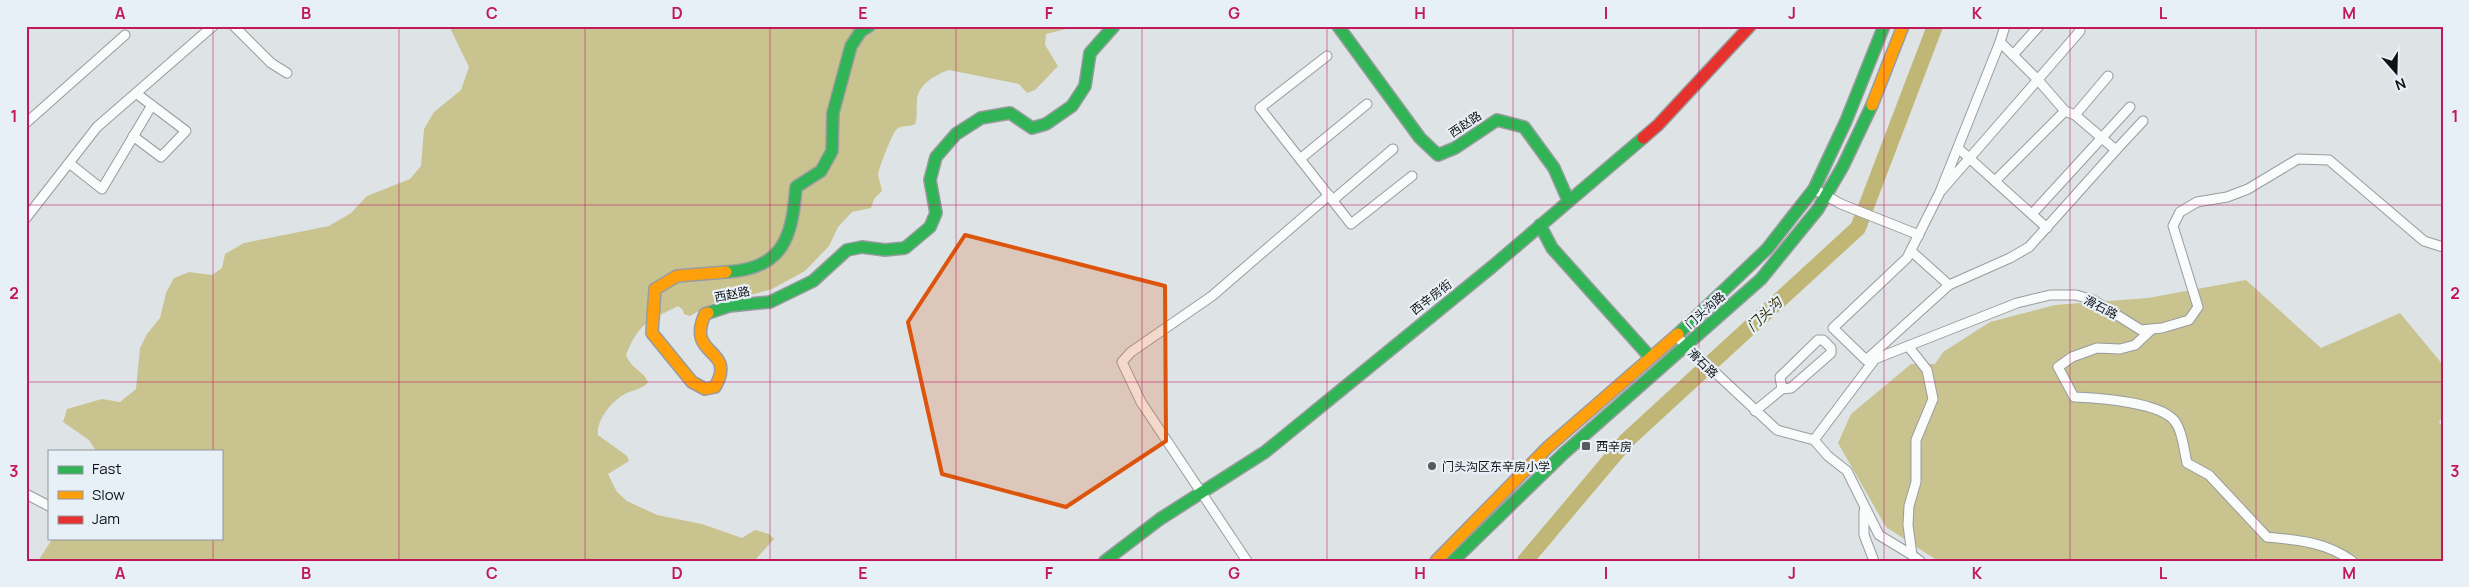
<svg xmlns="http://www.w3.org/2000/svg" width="2469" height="587" font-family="Manrope,'Noto Sans SC',sans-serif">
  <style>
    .forest { fill: #c9c390 }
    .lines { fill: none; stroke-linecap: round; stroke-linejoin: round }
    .river { stroke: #c0b675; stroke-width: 16 }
    .street-casing { stroke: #989c9e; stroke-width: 11 }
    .fast-casing { stroke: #989c9e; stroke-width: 14 }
    .slow-casing { stroke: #989c9e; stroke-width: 14 }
    .jam-casing { stroke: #989c9e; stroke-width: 14 }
    .street { stroke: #fafbfb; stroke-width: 9 }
    .fast { stroke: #30b455; stroke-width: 11 }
    .slow { stroke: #ff9f0a; stroke-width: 11 }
    .jam { stroke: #e5322d; stroke-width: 11 }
    .marked { fill: #dd550c; fill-opacity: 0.2; stroke: #dd550c; stroke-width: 4; stroke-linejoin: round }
    .grid { fill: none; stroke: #c2185b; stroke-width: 1; stroke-opacity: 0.55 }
    .poi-dot { fill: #575b5e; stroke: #e8f0f7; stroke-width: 2 }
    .labels { text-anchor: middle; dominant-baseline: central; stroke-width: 4.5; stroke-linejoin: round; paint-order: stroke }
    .street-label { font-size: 12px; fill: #0f1214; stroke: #e8f0f7 }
    .poi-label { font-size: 12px; fill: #0f1214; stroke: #e8f0f7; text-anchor: start }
    .water-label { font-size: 14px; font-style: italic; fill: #373006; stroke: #e8f0f7 }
    .neatline { fill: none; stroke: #c2185b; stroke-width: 2 }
    .grid-label { font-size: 16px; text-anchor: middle; font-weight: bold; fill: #c2185b }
  </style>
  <rect width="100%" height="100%" fill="#dee3e6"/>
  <g class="forest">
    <path d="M449 26H1078L1046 34 1045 45 1058 66 1035 90 1027 93 1019 84 949 70C935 75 917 85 917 101 916 110 918 115 915 124 909 128 903 124 897 129 893 131 878 170 878 175 879 180 881 186 882 191L874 199 871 208 852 212 838 227 829 246 805 271 772 289 754 294 726 296 690 316 684 314 683 310 678 306C649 321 639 322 626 355 632 370 643 370 648 382 642 390 631 390 623 395 611 402 596 421 598 435L627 456 629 461 608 474 617 492 627 501 657 515 702 524 742 538 755 530 769 534 774 539 754 561H38L53 538H221V451H96L89 440 63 422 67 409 102 399 120 402 136 389 140 348 147 334 160 318 166 293 174 278 189 272 212 275 222 268 225 254 244 243 329 226 351 213 367 196 410 179 421 166 424 129 434 112 461 90 469 67Z"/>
    <path d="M2246 280 2321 348 2400 313 2443 365V416L2439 422 2443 427V561H1938L1886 527 1838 443 1851 414 1911 364H1935L1943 352 1990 322 2055 305 2148 298Z"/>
  </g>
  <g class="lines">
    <path class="river" d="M1525 561 1626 441 1858 228 1935 26"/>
    <g class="street-casing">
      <g id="street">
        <path d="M234 26 271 63 287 73"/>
        <path d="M2000 42 2005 26"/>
        <path d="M2013 55 2039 26"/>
        <path d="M1327 56 1260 108 1351 224 1412 176"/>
        <path d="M2075 115 2108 76"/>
        <path d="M26 123 125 35"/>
        <path d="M133 136 161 157 186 131 137 94"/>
        <path d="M1958 148 2047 228"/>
        <path d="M2116 150 2143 121"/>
        <path d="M1300 159 1367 104"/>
        <path d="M69 163 102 189 152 105"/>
        <path d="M1995 181 2065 111"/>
        <path d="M1814 189 1841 204 1919 235"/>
        <path d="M1940 192 2000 42 2038 80 2065 111 2075 115 2116 150 2029 247 2010 258 1949 285 1866 360 1833 328 1907 258 1940 192 2028 91 2080 31 2079 26"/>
        <path d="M1333 200 1393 149"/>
        <path d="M2032 214 2130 107"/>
        <path d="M26 218 97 127 213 26"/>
        <path d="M1911 251 1949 285"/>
        <path d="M2152 329 2135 345 2120 349 2097 348 2072 357 2058 367 2074 397C2097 398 2164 402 2176 423 2183 433 2184 451 2187 463L2209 475 2267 537C2298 540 2326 542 2352 561"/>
        <path d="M1676 336 1777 430 1814 440 1875 359 2017 303 2050 295H2076L2093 300 2141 330 2162 328 2189 320 2198 307 2173 226 2180 212 2197 202 2227 197 2248 189 2298 159 2329 160 2424 241 2443 247"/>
        <path d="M1908 346 1927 370 1933 399 1916 440V482L1909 506 1908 525 1912 555 1920 561"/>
        <path d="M1755 411 1782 389 1791 388 1831 353V348L1823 340H1818L1780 377 1782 389"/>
        <path d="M1814 440 1828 456 1847 471 1879 535 1912 555"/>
        <path d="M26 494 49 506"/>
        <path d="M1864 511V535L1874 561"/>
        <path d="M1247 561 1141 402 1122 362 1131 352 1212 296 1329 195"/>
      </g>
    </g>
    <g class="fast-casing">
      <g id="fast">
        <path d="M1338 26 1420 138 1438 155 1455 148 1497 120 1524 127 1554 168 1568 200"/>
        <path d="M1540 225 1552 248 1650 357"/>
        <path d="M726 272C783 269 792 238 796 187L821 171 832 151 833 113 851 46 861 31 869 26"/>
        <path d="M708 313 729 306 770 302 813 281 847 250 862 247 885 250 905 248 930 227 936 213 930 180 936 157 956 134 981 118 1010 113 1032 128 1046 124 1072 106 1085 86 1090 53 1114 26"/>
        <path d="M1678 334 1767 249 1814 189 1846 121 1884 26"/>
        <path d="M1105 561 1160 519 1265 452 1493 266 1643 138"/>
        <path d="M1453 561 1563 454 1761 279 1818 209 1843 166 1872 105"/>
      </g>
    </g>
    <g class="slow-casing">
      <g id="slow">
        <path d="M1872 105 1903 26"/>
        <path d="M708 313 705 314C685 358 738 347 715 387L705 389 692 382 652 333 655 289 677 276 726 272"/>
        <path d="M1436 561 1548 447 1678 334"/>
      </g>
    </g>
    <g class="jam-casing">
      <path id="jam" d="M1643 138 1658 125 1750 26"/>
    </g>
    <use href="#street" class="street"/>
    <use href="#fast" class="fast"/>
    <use href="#slow" class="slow"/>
    <use href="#jam" class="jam"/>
  </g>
  <path class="marked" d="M965 235 1165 286 1166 441 1066 507 942 474 908 322Z"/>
  <path class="grid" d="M213 26V451M399 26V561M585 26V561M770 26V561M956 26V561M1142 26V561M1327 26V561M1513 26V561M1699 26V561M1884 26V561M2070 26V561M2256 26V561M26 205H2443M26 382H2443M213 538V561"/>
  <g class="poi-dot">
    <rect x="1581" y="441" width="10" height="10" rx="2.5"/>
    <circle cx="1432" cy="466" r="5"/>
  </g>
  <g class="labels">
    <g class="street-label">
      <text transform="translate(1465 124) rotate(-34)">西赵路</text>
      <text transform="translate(732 294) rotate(-11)">西赵路</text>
      <text transform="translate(1431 297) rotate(-38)">西辛房街</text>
      <text transform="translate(2101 307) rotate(27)">滑石路</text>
      <text transform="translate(1705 310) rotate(-41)">门头沟路</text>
      <text transform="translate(1703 363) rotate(44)">滑石路</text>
    </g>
    <g class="poi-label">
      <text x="1596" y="446">西辛房</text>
      <text x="1442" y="466">门头沟区东辛房小学</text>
    </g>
    <g class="water-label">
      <text transform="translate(1764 314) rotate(-43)">门头沟</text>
    </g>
  </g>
  <rect width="2469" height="587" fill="none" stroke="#e8f0f7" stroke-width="55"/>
  <rect x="48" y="450" width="175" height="90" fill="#e8f0f7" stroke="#91979c"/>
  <rect x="58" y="466" width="25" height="8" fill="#30b455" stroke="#91979c"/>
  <text x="92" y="474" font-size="15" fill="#0f1214">Fast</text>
  <rect x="58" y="491" width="25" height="8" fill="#ff9f0a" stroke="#91979c"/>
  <text x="92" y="500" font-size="15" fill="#0f1214">Slow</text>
  <rect x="58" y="516" width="25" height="8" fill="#e5322d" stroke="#91979c"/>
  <text x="92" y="524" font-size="15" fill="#0f1214">Jam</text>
  <g transform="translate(2396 72) rotate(160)" stroke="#e8f0f7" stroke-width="4" paint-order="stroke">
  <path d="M0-4L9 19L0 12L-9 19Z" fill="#0f1214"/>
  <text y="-8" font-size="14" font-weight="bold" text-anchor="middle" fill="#0f1214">N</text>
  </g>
  <rect x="28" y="28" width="2414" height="532" class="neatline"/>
  <g class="grid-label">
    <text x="120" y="19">A</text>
    <text x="306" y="19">B</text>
    <text x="492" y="19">C</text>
    <text x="677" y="19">D</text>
    <text x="863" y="19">E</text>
    <text x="1049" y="19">F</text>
    <text x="1234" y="19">G</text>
    <text x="1420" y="19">H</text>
    <text x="1606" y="19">I</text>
    <text x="1792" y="19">J</text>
    <text x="1977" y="19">K</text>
    <text x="2163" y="19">L</text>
    <text x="2349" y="19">M</text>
    <text x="14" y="122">1</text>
    <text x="2455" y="122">1</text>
    <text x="14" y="299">2</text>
    <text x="2455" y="299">2</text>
    <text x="14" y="477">3</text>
    <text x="2455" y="477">3</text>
    <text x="120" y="579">A</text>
    <text x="306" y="579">B</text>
    <text x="492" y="579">C</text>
    <text x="677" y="579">D</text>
    <text x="863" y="579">E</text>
    <text x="1049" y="579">F</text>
    <text x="1234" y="579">G</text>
    <text x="1420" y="579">H</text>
    <text x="1606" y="579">I</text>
    <text x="1792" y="579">J</text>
    <text x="1977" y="579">K</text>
    <text x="2163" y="579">L</text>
    <text x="2349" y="579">M</text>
  </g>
</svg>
